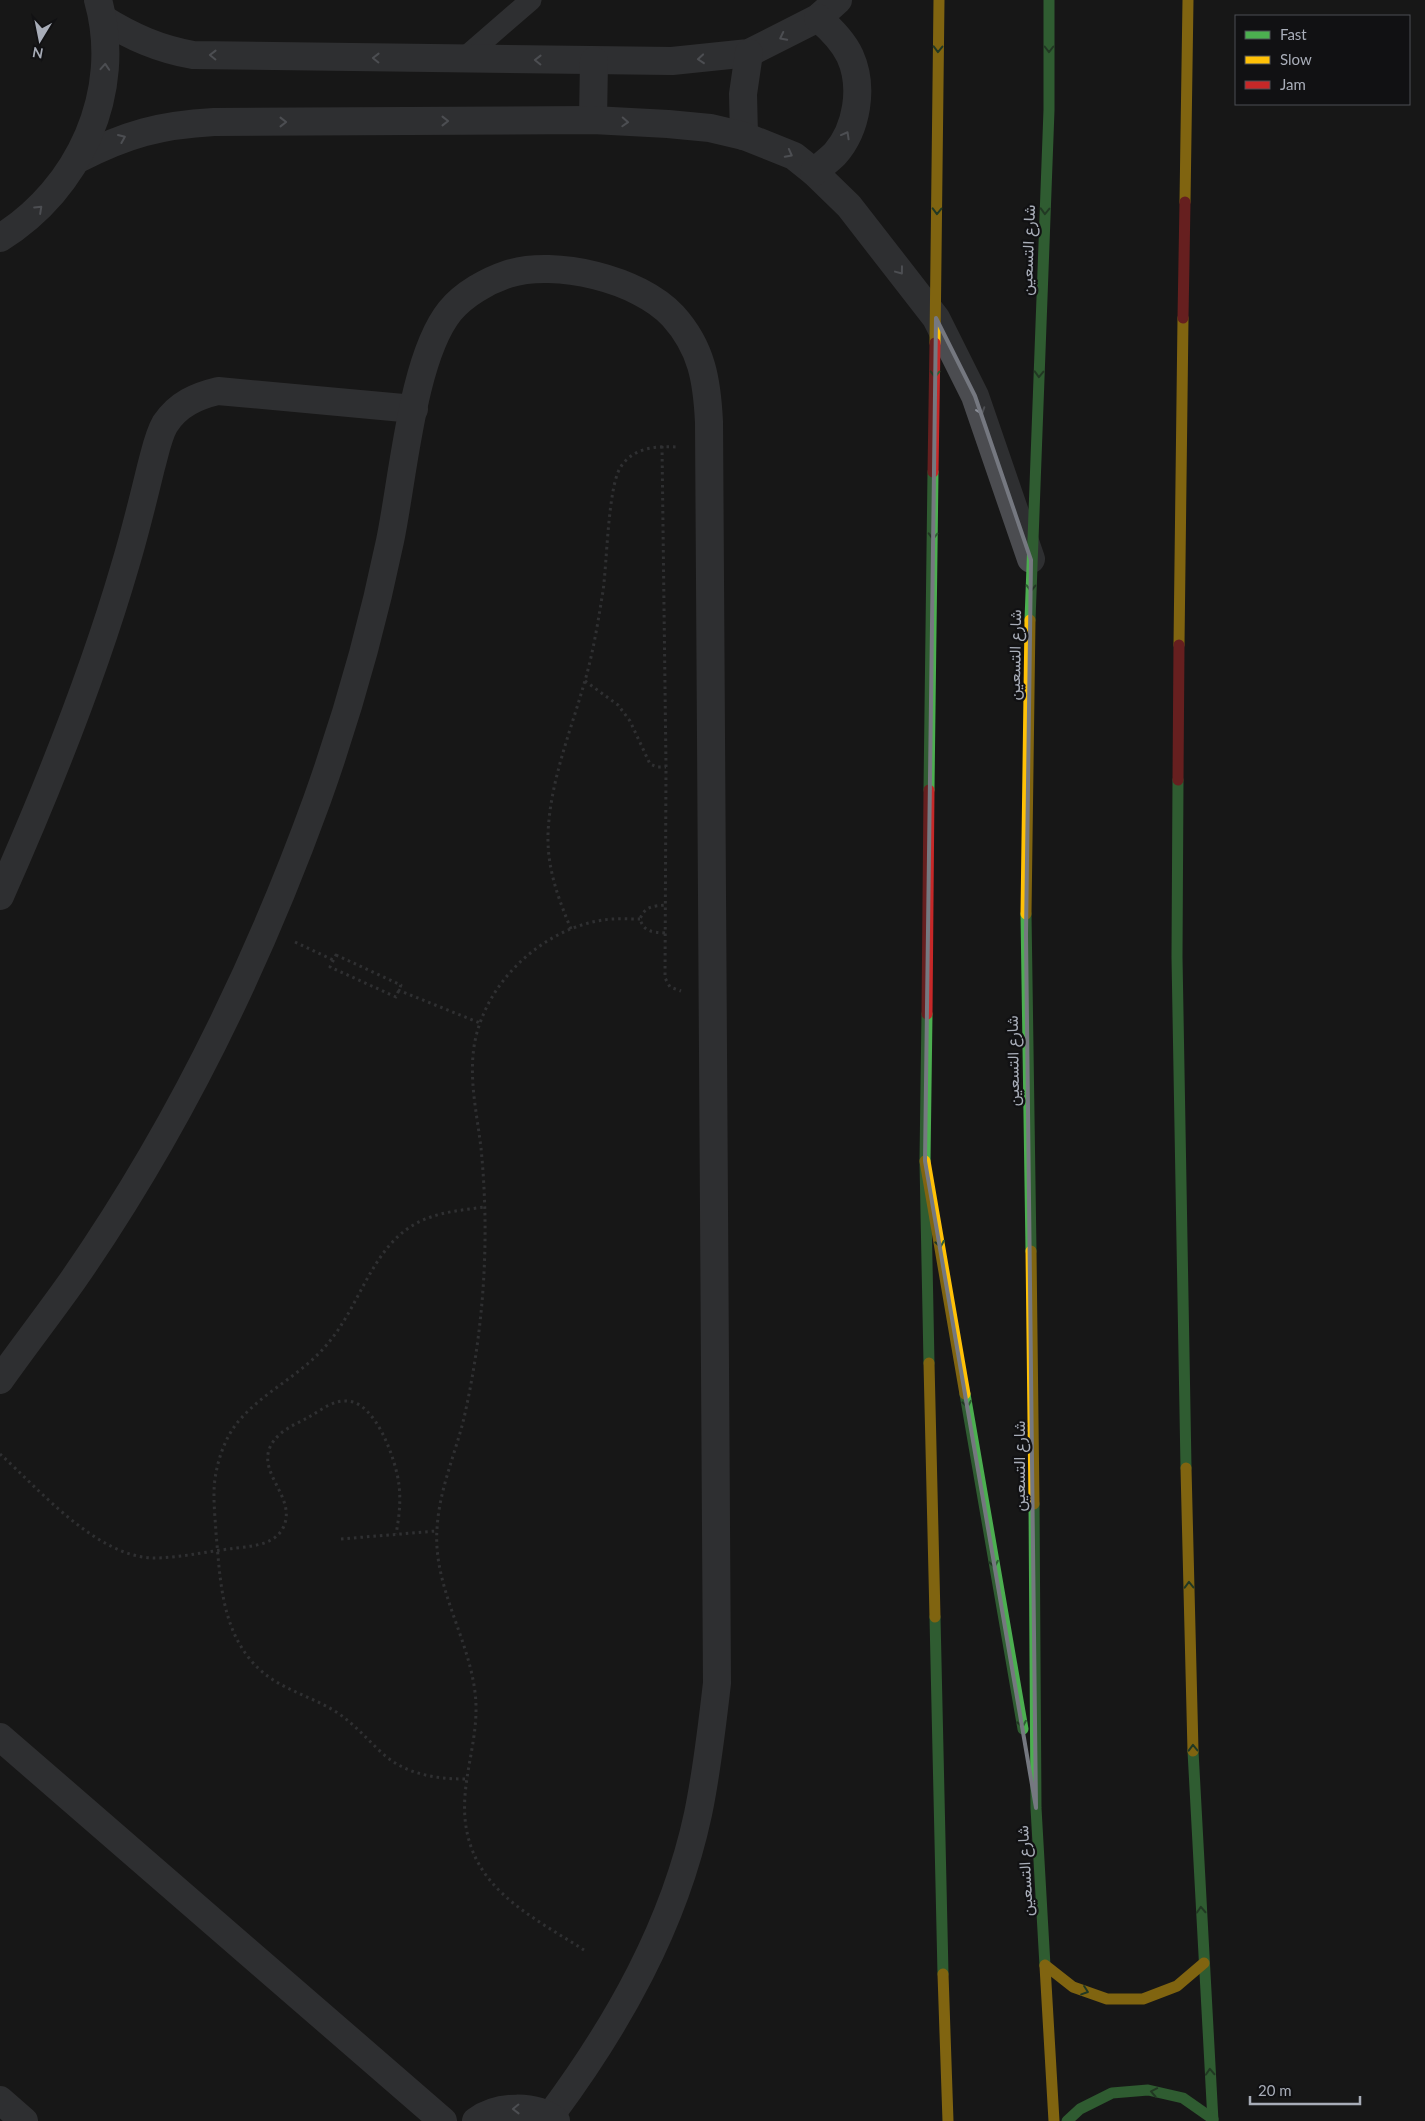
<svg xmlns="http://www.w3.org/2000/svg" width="1425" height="2121" font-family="Lato,Vazirmatn,sans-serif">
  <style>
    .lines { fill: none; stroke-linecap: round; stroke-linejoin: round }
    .path { stroke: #4d4e52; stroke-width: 3; stroke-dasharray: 2.5 4; stroke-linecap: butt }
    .lane { stroke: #4b4c50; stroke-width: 21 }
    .street { stroke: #4b4c50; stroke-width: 28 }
    .fast { stroke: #4caf50; stroke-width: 11 }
    .slow { stroke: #ffc107; stroke-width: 11 }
    .jam { stroke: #c62828; stroke-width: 11 }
    .oneway { stroke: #8c9099 }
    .oneway2 { stroke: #2e6032 }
    .marked { fill: none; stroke: #757880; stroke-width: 4; stroke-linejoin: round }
    .labels { text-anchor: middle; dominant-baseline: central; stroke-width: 4.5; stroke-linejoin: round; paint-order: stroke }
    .street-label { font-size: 16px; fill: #a8adb8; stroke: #111113 }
  </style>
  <rect width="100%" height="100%" fill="#171717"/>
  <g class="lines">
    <g class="path">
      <path d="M662 446 666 767 665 978 670 987 681 991"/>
      <path d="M585 681 618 705 630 721 650 764 657 767H666"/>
      <path d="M571 929C558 898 547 868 548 834 550 782 570 733 584 684 593 654 598 622 603 591 607 563 608 489 620 468 633 447 656 446 677 447"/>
      <path d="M665 933C652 932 644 932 640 919 645 906 653 906 666 905"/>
      <path d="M295 942 333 960"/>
      <path d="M336 955 401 985 396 997 330 967Z"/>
      <path d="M398 990 480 1023"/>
      <path d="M0 1454C41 1491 96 1556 153 1558 179 1558 203 1552 229 1549 247 1546 273 1547 283 1528 300 1494 244 1467 280 1434 288 1427 300 1422 309 1417 321 1410 333 1400 347 1401 376 1402 396 1460 399 1485 401 1502 399 1518 396 1534"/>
      <path d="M341 1539 436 1531"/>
      <path d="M465 1779C435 1779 405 1774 382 1753 367 1739 355 1725 338 1713 307 1693 273 1689 249 1658 221 1623 220 1576 216 1533 215 1514 212 1492 216 1473 219 1456 226 1437 237 1423 263 1391 303 1375 329 1342 360 1305 372 1248 415 1224 436 1212 462 1210 485 1207"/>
      <path d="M584 1950C544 1924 492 1899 473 1852 450 1795 482 1748 475 1692 468 1636 433 1586 437 1529 439 1490 455 1455 464 1418 484 1329 490 1239 481 1148 476 1106 465 1064 480 1023 498 971 549 928 603 920 615 918 628 919 640 919"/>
    </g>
    <path class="lane" d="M463 59 531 0"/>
    <g class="street">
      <path d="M103 19C132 37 159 49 193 55L672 61 749 53 818 18 838 0"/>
      <path d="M593 120 594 61"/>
      <path d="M744 136 743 94 749 53"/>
      <path d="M78 159C127 134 160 125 214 122L593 120 668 124 710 128 744 136 794 156 814 172 849 206 936 318 975 396 1031 559"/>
      <path d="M814 172C821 166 829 160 835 154 857 129 864 87 850 56 843 41 831 29 818 18"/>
      <path d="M0 238C79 189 124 92 98 0"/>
      <path d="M0 896C48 788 92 679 125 566 135 533 143 500 151 467 155 453 158 436 165 424 178 404 197 396 218 391L414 409"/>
      <path d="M0 1380C24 1346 49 1314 73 1280 175 1133 256 968 317 800 347 716 372 628 390 541 403 479 412 358 450 311 464 294 487 281 508 274 555 259 639 279 673 316 702 348 707 381 709 422L717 1683C712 1727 707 1771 698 1814 674 1926 617 2026 550 2116"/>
      <path d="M0 1737 443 2121"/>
      <path d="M0 2100 24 2121"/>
      <path d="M476 2121C498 2105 535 2104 556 2121"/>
    </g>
    <g class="fast">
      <path d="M1030 620 1049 110V0"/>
      <path d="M1178 780 1177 957 1186 1468"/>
      <path d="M929 790 933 472"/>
      <path d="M1026 914 1031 1251"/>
      <path d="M927 1014 925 1161 929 1363"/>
      <path d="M965 1394 1023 1729"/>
      <path d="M1034 1504 1036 1808 1045 1966"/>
      <path d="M935 1617 943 1974"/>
      <path d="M1193 1751 1213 2121"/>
      <path d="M1067 2121 1080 2109 1112 2093 1148 2090 1183 2098 1213 2119"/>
    </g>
    <g class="slow">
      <path d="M1185 202 1188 0"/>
      <path d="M935 343 939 0"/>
      <path d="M1179 645 1183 318"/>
      <path d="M1026 914 1030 620"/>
      <path d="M925 1161 965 1394"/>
      <path d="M1031 1251 1034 1504"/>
      <path d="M929 1363 935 1617"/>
      <path d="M1186 1468 1193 1751"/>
      <path d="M1045 1965 1073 1987 1107 1999H1143L1177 1986 1204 1963"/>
      <path d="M1045 1966 1054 2121"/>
      <path d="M943 1974 948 2121"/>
    </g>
    <g class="jam">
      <path d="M1183 318 1185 202"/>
      <path d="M933 472 935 343"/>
      <path d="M1178 780 1179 645"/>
      <path d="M927 1014 929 790"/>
    </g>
  </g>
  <defs><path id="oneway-chevron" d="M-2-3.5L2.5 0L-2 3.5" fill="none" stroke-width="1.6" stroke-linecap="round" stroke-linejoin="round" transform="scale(1.25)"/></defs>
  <g class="oneway">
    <use href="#oneway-chevron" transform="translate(783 37) rotate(153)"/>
    <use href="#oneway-chevron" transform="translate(213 55) rotate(-179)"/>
    <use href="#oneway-chevron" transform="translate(376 58) rotate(-179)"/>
    <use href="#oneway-chevron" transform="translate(701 59) rotate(175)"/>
    <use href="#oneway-chevron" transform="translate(538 60) rotate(-179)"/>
    <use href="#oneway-chevron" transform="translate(105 67) rotate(-86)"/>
    <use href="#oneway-chevron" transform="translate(445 121)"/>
    <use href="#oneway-chevron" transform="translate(283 122)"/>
    <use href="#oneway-chevron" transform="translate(625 122) rotate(3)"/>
    <use href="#oneway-chevron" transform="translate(846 135) rotate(-61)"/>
    <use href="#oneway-chevron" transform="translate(122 138) rotate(-23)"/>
    <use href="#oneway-chevron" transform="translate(789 154) rotate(28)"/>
    <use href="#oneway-chevron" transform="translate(39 209) rotate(-43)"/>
    <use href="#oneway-chevron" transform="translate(900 271) rotate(53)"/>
    <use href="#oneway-chevron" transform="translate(981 411) rotate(71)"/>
    <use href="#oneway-chevron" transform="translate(516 2109) rotate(179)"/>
  </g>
  <g class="oneway2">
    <use href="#oneway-chevron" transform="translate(938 49) rotate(91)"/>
    <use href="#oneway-chevron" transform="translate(1049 49) rotate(90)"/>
    <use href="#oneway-chevron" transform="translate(937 211) rotate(91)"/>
    <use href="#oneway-chevron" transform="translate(1045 211) rotate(92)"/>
    <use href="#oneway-chevron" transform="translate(935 374) rotate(91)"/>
    <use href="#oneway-chevron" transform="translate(1039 374) rotate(92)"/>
    <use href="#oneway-chevron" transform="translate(933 536) rotate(91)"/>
    <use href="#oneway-chevron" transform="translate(1031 588) rotate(91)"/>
    <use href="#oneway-chevron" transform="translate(940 1244) rotate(80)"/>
    <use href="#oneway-chevron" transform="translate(967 1404) rotate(80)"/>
    <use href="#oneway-chevron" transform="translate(994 1564) rotate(80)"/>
    <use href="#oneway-chevron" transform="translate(1189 1585) rotate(-91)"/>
    <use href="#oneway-chevron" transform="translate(1022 1724) rotate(80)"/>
    <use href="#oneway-chevron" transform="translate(1193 1748) rotate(-91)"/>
    <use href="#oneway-chevron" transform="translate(1201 1910) rotate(-93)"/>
    <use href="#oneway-chevron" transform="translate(1085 1991) rotate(19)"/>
    <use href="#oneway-chevron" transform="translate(1210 2072) rotate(-93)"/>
    <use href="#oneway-chevron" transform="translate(1154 2092) rotate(-169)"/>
  </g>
  <path d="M0 0H1425V2121H0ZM936 318 975 396 1031 560 1026 935 1036 1808 925 1161Z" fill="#171717" fill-opacity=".55" fill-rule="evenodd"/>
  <path class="marked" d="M936 318 975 396 1031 560 1026 935 1036 1808 925 1161Z"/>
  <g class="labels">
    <g class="street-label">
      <text transform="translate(1027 250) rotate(-88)">شارع التسعين</text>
      <text transform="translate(1014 655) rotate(-89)">شارع التسعين</text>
      <text transform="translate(1012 1061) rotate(-91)">شارع التسعين</text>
      <text transform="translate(1018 1466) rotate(-90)">شارع التسعين</text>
      <text transform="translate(1024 1871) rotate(-93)">شارع التسعين</text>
    </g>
  </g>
  <rect x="1235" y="15" width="175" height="90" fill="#111113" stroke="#4d4f55"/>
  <rect x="1245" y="31" width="25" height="8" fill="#4caf50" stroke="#4d4f55"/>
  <text x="1280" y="40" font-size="15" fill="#a8adb8">Fast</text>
  <rect x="1245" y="56" width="25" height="8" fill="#ffc107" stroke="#4d4f55"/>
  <text x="1280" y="65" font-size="15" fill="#a8adb8">Slow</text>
  <rect x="1245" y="81" width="25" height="8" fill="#c62828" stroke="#4d4f55"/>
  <text x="1280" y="90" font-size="15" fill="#a8adb8">Jam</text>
  <g transform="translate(40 40) rotate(190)" stroke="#111113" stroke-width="4" paint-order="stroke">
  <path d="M0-4L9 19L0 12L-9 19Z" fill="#a8adb8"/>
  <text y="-8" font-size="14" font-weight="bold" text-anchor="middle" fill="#a8adb8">N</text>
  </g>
  <path d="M1250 2096v8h110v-8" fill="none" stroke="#a8adb8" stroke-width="2.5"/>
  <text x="1258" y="2096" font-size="15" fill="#a8adb8" stroke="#111113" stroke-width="4" paint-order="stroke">20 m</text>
</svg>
